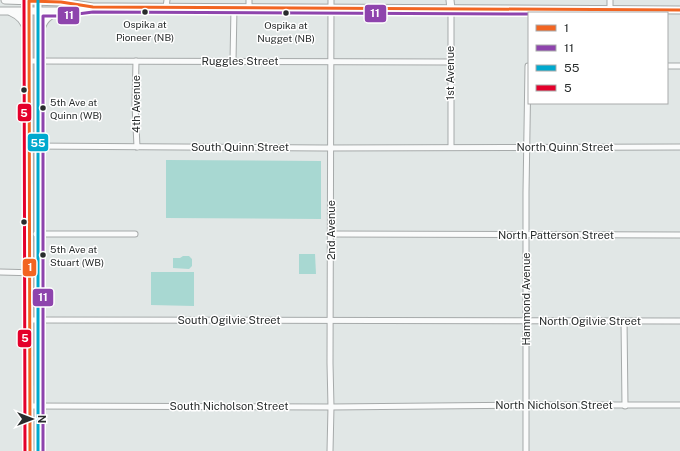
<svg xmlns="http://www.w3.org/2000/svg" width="680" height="451" font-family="'Public Sans',sans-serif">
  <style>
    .green { fill: #a8d8d2 }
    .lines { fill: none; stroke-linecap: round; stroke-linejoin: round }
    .street-casing { stroke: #a6aaaa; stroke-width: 7 }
    .secondary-casing { stroke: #a6aaaa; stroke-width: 9 }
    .street { stroke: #fafbfb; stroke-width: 5 }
    .secondary { stroke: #fafbfb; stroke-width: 7 }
    .bus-1-casing { stroke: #fff; stroke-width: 6 }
    .bus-2-casing { stroke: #fff; stroke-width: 6 }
    .bus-3-casing { stroke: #fff; stroke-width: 6 }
    .bus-4-casing { stroke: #fff; stroke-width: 6 }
    .bus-1 { stroke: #f26522; stroke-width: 3 }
    .bus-2 { stroke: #8e44ad; stroke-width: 3 }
    .bus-3 { stroke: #00a9ce; stroke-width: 3 }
    .bus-4 { stroke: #e4002b; stroke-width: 3 }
    .bus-dot { fill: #282c2c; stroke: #fff; stroke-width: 1.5 }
    .labels { text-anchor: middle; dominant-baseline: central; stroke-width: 3; stroke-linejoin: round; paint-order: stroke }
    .bus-label { font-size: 10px; fill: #282c2c; stroke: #fff }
    .street-label { font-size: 11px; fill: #282c2c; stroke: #fff }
    .line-badge { stroke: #fff; stroke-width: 1.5 }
    .badge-label { font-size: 11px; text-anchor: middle; font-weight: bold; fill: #fff }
  </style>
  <rect width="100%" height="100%" fill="#e1e7e6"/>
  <g class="green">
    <path d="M166 160 321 161V219L166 218Z"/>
    <path d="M299 254H315L316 274H299Z"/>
    <path d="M183 256H189L192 259V266L189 269 173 268V258H180Z"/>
    <path d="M151 272H194V306L151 305Z"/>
  </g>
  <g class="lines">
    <g class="street-casing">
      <g id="street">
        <path d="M166 7 167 0"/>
        <path d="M249 8V0"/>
        <path d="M451 9V147"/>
        <path d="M610 10V0"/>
        <path d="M29 61 450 62"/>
        <path d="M136 61 135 104 137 147"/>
        <path d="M233 61 234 8"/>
        <path d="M667 66H680"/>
        <path d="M29 146 324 148 680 147"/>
        <path d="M36 234H135"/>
        <path d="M331 234 680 235"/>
        <path d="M0 272 38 273"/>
        <path d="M30 320 680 321"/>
        <path d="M624 321 625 406"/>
        <path d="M30 406 331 407 526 405H680"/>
        <path d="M330 451 331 407 330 363 331 0"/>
        <path d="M526 451V192L528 66H529"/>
      </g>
    </g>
    <g class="secondary-casing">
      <g id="secondary">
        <path d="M5 0 61 2 93 7H109L680 10"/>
        <path d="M29 0 30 451"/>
        <path d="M450 0 451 9"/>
        <path d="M0 11H61L85 8"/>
        <path d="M11 12C20 16 24 21 27 30"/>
        <path d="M40 32C43 21 46 17 57 12"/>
        <path d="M38 451V0"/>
      </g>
    </g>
    <use href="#street" class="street"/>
    <use href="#secondary" class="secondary"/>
    <g class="bus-1-casing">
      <path id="bus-1" d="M30 451 29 1 61 2 93 7 680 10"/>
    </g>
    <g class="bus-2-casing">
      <path id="bus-2" d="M43 451V16H62L93 12 529 14"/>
    </g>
    <g class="bus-3-casing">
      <path id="bus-3" d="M38 0V451"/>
    </g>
    <g class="bus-4-casing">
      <path id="bus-4" d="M24 0 25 451"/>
    </g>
    <use href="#bus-1" class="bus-1"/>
    <use href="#bus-2" class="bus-2"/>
    <use href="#bus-3" class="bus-3"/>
    <use href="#bus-4" class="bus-4"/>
  </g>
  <g class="bus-dot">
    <circle cx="145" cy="12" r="3.5"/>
    <circle cx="286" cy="13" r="3.5"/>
    <circle cx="24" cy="90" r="3.5"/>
    <circle cx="43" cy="108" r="3.5"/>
    <circle cx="24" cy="222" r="3.5"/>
    <circle cx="43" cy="255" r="3.5"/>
  </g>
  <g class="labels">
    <g class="bus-label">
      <text x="145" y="24">Ospika at<tspan x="145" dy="13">Pioneer (NB)</tspan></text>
      <text x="286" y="25">Ospika at<tspan x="286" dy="13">Nugget (NB)</tspan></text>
      <text x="50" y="102" text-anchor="start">5th Ave at<tspan x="50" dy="13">Quinn (WB)</tspan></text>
      <text x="50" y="249" text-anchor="start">5th Ave at<tspan x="50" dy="13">Stuart (WB)</tspan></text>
    </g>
    <g class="street-label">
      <text x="240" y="61">Ruggles Street</text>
      <text transform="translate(450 73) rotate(-90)">1st Avenue</text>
      <text transform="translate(136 104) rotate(-90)">4th Avenue</text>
      <text x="240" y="147">South Quinn Street</text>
      <text x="565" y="147">North Quinn Street</text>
      <text transform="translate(331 230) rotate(-90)">2nd Avenue</text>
      <text x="556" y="235">North Patterson Street</text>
      <text transform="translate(526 299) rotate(-90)">Hammond Avenue</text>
      <text x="229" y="320">South Ogilvie Street</text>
      <text x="590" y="321">North Ogilvie Street</text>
      <text x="554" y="405">North Nicholson Street</text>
      <text x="229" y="406">South Nicholson Street</text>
    </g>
  </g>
  <g class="line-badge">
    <rect x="364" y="4" width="23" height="19" rx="4" fill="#8e44ad"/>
    <rect x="57" y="6" width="23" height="19" rx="4" fill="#8e44ad"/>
    <rect x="17" y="103" width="15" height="19" rx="4" fill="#e4002b"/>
    <rect x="27" y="133" width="22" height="19" rx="4" fill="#00a9ce"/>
    <rect x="22" y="258" width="15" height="19" rx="4" fill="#f26522"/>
    <rect x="32" y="288" width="22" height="19" rx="4" fill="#8e44ad"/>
    <rect x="17" y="329" width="15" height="19" rx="4" fill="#e4002b"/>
  </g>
  <g class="badge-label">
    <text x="375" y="17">11</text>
    <text x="69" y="19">11</text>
    <text x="24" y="117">5</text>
    <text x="38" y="147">55</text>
    <text x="30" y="271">1</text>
    <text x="43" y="301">11</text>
    <text x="25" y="342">5</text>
  </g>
  <rect x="528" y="12" width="140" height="92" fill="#ffffff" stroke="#a9abab"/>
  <rect x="536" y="25" width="20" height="6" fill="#f26522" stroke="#a9abab"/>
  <text x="564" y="32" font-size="12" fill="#282c2c">1</text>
  <rect x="536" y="45" width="20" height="6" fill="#8e44ad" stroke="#a9abab"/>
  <text x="564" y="52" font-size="12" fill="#282c2c">11</text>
  <rect x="536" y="65" width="20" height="6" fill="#00a9ce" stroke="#a9abab"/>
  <text x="564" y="72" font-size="12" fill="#282c2c">55</text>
  <rect x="536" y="85" width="20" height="6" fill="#e4002b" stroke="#a9abab"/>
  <text x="564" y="92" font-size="12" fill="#282c2c">5</text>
  <g transform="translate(32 419) rotate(90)" stroke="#ffffff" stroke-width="3" paint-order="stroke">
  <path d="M0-3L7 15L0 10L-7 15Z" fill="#282c2c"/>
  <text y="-6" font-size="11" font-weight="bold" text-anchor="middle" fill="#282c2c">N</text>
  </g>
</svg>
